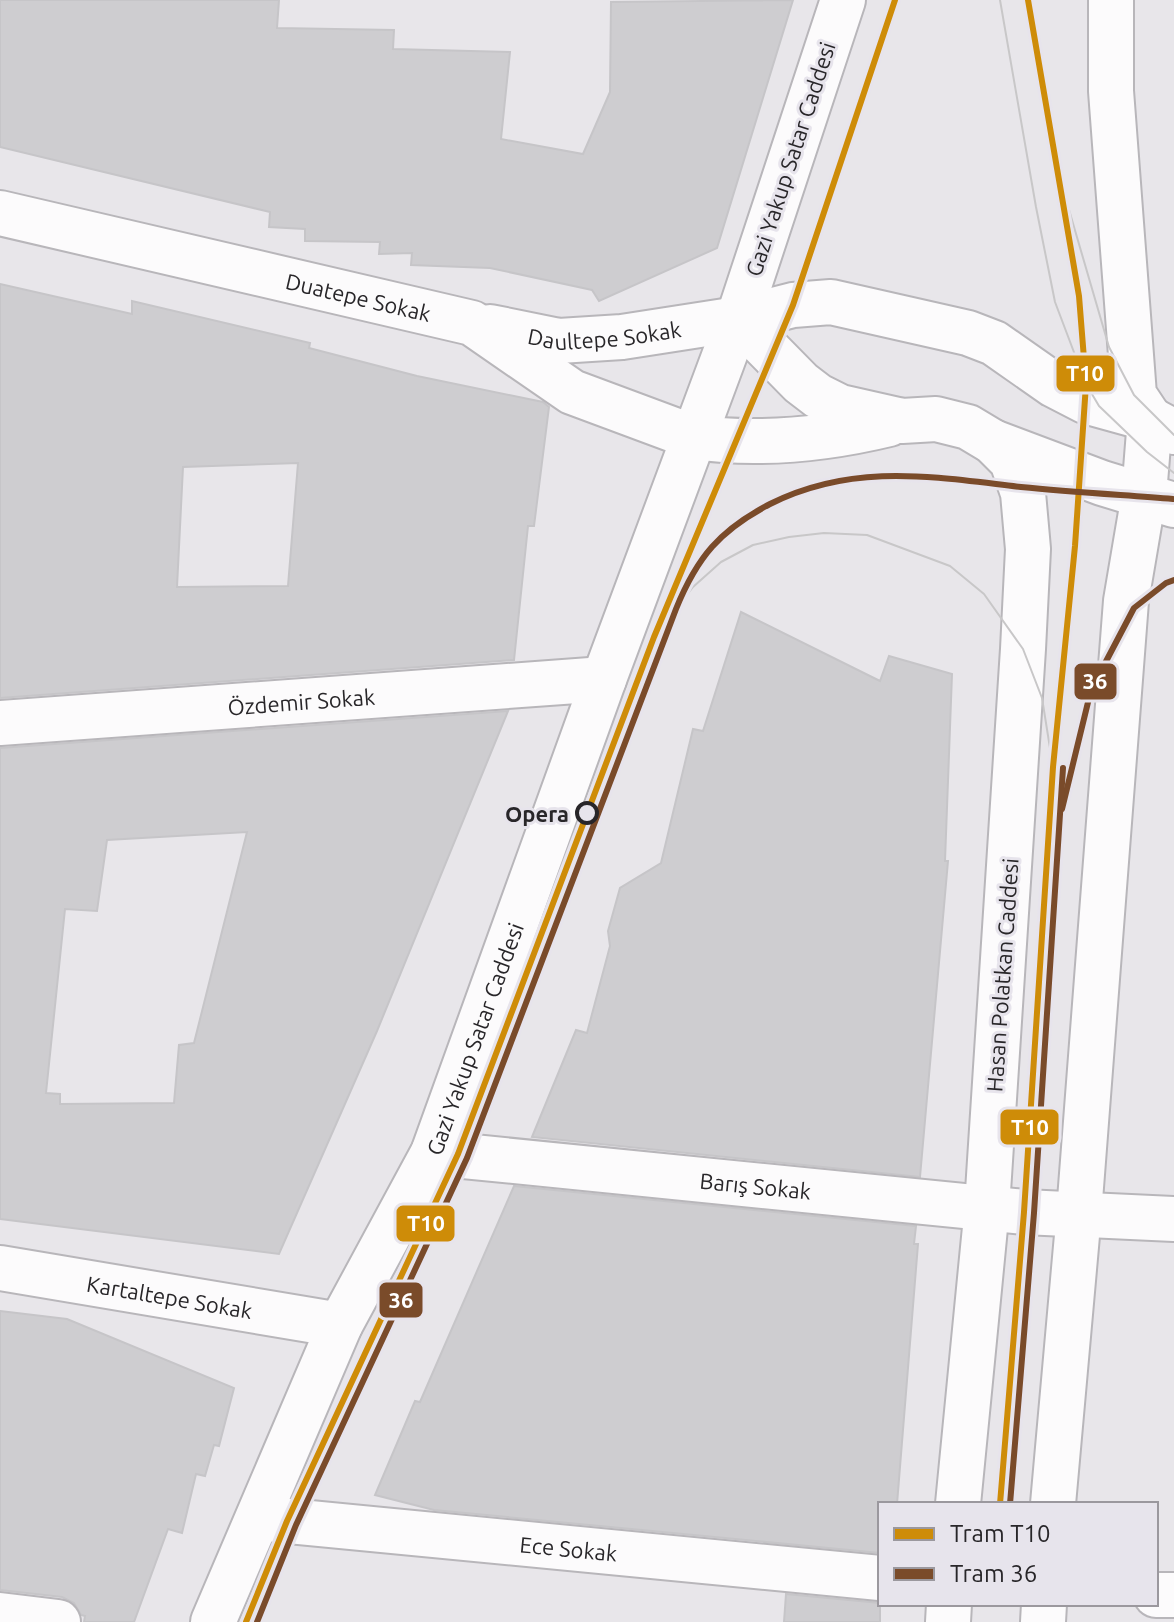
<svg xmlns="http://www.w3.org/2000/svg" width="1174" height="1622" font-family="Ubuntu,sans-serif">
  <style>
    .building { fill: #cecdd0; stroke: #c6c5c8; stroke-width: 2; fill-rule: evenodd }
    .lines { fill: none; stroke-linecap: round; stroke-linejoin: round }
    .minor-casing { stroke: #b8b6ba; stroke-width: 48 }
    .secondary-casing { stroke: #b8b6ba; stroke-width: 48 }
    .minor { stroke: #fcfbfc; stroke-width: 44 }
    .secondary { stroke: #fcfbfc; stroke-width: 44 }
    .tram { stroke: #c8c7c8; stroke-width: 2 }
    .tram-1-casing { stroke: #e7e4ec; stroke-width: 12 }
    .tram-2-casing { stroke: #e7e4ec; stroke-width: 12 }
    .tram-1 { stroke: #ce8c08; stroke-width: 6 }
    .tram-2 { stroke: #7a4b2a; stroke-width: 6 }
    .stop-dot { fill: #e7e4ec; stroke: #282629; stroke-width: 4 }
    .labels { text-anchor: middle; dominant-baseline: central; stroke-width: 6; stroke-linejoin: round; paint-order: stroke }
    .street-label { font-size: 22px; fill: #282629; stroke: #e7e4ec }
    .stop-label { font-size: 22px; font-weight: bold; fill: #282629; stroke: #e7e4ec; text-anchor: end }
    .line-badge { stroke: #e7e4ec; stroke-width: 3 }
    .badge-label { font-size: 22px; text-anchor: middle; font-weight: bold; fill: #fff }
  </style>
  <rect width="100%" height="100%" fill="#e8e6ea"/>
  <g class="building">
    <path d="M0 0H279L277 28 394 30 393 49 510 52 501 139 583 154 610 92 611 2 793 0 717 248 599 301 592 290 490 268 411 265 412 253 379 254 380 242 305 241V229L269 227 270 212 0 147Z"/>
    <path d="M0 284 132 314V301L310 343 309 348 417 376 543 402 549 407 534 526H528L514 660 0 698ZM298 463 288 586 177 587 183 467Z"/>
    <path d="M741 612 880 681 889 656 952 674 945 861H948L920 1177 532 1137 576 1030 587 1033 610 946 608 931 620 888 661 863 693 729 703 731Z"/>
    <path d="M508 711 377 1031 279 1254 0 1219V748ZM247 832 194 1043 179 1045 174 1103 60 1104V1094L46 1093 65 909 97 911 107 840Z"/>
    <path d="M514 1186 916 1226 914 1244H918L897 1504H880V1553L434 1510 375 1495 415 1401 420 1402Z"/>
    <path d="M0 1311 67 1319 234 1388 219 1446 214 1445 205 1476 196 1474 182 1533 168 1529 134 1622H84L85 1616 81 1615 74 1603 62 1597 0 1590Z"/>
    <path d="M786 1594 880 1603V1622H784Z"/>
  </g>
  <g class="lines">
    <g class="minor-casing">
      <g id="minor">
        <path id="s1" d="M0 213 472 323 572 392 693 437"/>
        <path id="s2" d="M490 327 559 341 622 337 738 319"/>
        <path id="s3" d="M0 723 604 679"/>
        <path id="s4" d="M433 1153 1024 1212 1174 1219"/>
        <path id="s5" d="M0 1268 340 1325"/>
        <path id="s6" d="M258 1518 880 1578"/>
        <path d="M1156 1595H1174"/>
        <path d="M0 1615 58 1622"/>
      </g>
    </g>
    <g class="secondary-casing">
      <g id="secondary">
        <path d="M843 0 738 319 801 383 818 396 840 407 902 421 936 419 968 427 993 442 1012 461 1023 493 1028 549 1023 649 987 1207 958 1504"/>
        <path d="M693 437C759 446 823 440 889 424"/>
        <path d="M993 442 1102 483 1174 505"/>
        <path d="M1053 1504 1079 1213 1126 601 1144 495 1150 419 1134 395 1111 91V0"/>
        <path id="s7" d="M213 1622 340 1325 433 1153 604 679 738 319 793 305 831 302 968 333 994 343 1054 385 1085 401 1150 419 1174 432"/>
        <path d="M948 1622 949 1604"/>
        <path d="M1043 1622 1044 1604"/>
      </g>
    </g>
    <use href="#minor" class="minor"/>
    <use href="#secondary" class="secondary"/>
    <g class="tram">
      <path d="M1000 0 1036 207 1055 302 1086 384 1099 406 1147 452 1174 473"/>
      <path d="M1058 172 1109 347 1134 395 1174 435"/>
      <path d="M654 637 693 587 721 562 753 545 789 537 824 533 867 535 950 566 984 594 1023 649 1042 698 1053 767"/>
    </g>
    <g class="tram-1-casing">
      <g id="tram-1">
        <path d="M1000 1504 1024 1212 1053 767 1075 546 1086 384 1079 296 1028 0"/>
        <path d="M246 1622 287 1521 458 1154 654 637 793 305 895 0"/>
      </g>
    </g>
    <g class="tram-2-casing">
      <g id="tram-2">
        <path d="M1062 809 1091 690 1134 608 1166 583 1174 580"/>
        <path d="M1010 1504 1034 1213 1063 768"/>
        <path d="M257 1622 296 1525 467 1158 676 609C697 557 720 530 770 504 854 462 933 477 1021 487 1072 492 1123 495 1173 499"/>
      </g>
    </g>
    <use href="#tram-1" class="tram-1"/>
    <use href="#tram-2" class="tram-2"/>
  </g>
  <circle class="stop-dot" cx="587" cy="813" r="10"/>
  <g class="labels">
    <g class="street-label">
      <text transform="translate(790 159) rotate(-72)">Gazi Yakup Satar Caddesi</text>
      <text stroke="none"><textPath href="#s1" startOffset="368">Duatepe Sokak</textPath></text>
      <text stroke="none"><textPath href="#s2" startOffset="116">Daultepe Sokak</textPath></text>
      <text stroke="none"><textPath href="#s3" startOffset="302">Özdemir Sokak</textPath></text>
      <text transform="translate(1002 975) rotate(-86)">Hasan Polatkan Caddesi</text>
      <text stroke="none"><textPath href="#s7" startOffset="640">Gazi Yakup Satar Caddesi</textPath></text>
      <text stroke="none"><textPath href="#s4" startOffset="324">Barış Sokak</textPath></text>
      <text stroke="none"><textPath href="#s5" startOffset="172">Kartaltepe Sokak</textPath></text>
      <text stroke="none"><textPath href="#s6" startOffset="312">Ece Sokak</textPath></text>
    </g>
    <g class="stop-label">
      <text x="569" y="813">Opera</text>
    </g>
  </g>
  <g class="line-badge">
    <rect x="1055" y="354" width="61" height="39" rx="8" fill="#ce8c08"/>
    <rect x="1073" y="662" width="45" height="39" rx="8" fill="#7a4b2a"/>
    <rect x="999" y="1108" width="61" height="38" rx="8" fill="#ce8c08"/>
    <rect x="395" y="1204" width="61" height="39" rx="8" fill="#ce8c08"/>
    <rect x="378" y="1281" width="46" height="38" rx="8" fill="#7a4b2a"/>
  </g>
  <g class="badge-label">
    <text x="1085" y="381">T10</text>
    <text x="1095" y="689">36</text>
    <text x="1030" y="1135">T10</text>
    <text x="426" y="1231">T10</text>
    <text x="401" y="1308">36</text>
  </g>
  <rect x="878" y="1502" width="280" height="104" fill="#e7e4ec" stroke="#9b989e" stroke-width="2"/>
  <rect x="894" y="1528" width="40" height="12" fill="#ce8c08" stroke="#9b989e" stroke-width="2"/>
  <text x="950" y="1542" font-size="24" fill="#282629">Tram T10</text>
  <rect x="894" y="1568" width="40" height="12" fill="#7a4b2a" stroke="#9b989e" stroke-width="2"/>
  <text x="950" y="1582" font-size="24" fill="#282629">Tram 36</text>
</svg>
